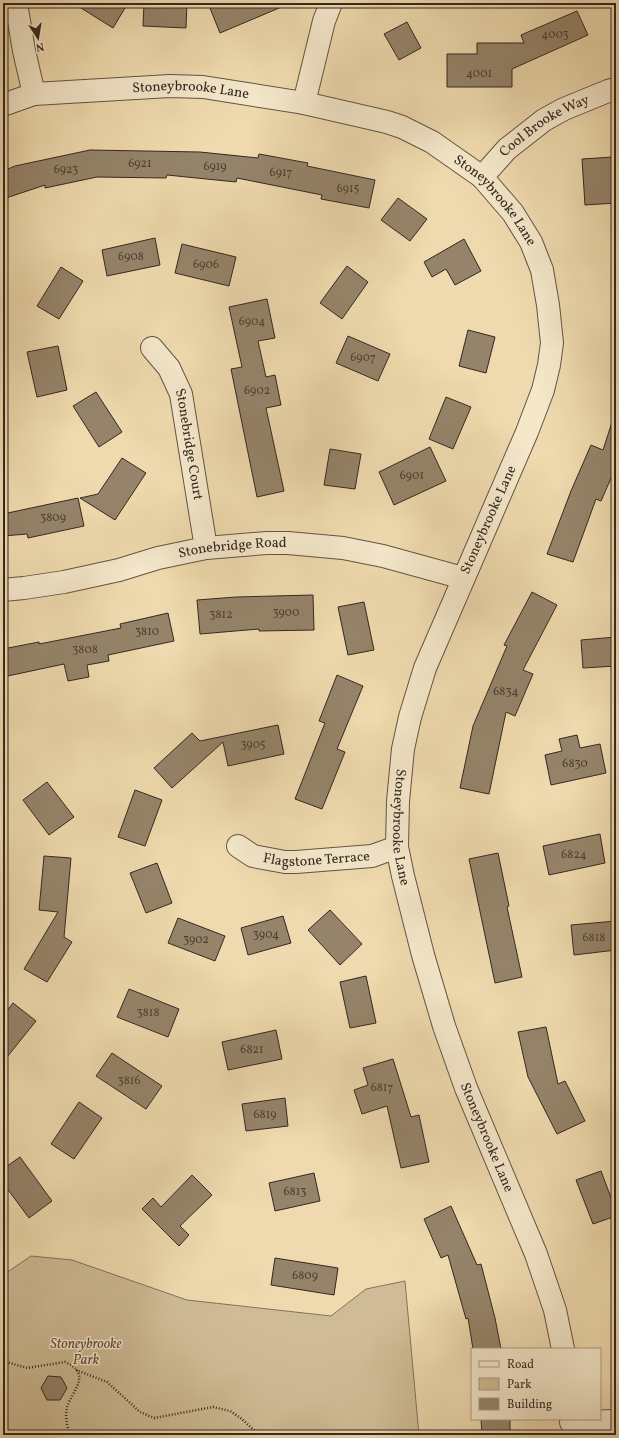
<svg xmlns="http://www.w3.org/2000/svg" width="619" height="1438" font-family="Vollkorn,serif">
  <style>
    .green { fill: #cfbc96; stroke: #82725c }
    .building { fill: #95846a; stroke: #352721 }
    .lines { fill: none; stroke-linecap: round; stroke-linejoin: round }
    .street-casing { stroke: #635444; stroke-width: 24 }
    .path { stroke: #352721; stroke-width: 2.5; stroke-dasharray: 1 2; stroke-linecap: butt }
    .street { stroke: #f4e7ca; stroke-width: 22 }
    .labels { text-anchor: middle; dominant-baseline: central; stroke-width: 3; stroke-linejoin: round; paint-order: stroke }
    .number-label { font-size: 12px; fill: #4d3e33 }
    .street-label { font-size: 14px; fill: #352721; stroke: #f4e7ca }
    .park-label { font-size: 14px; font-style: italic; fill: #5c4c3e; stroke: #f4e7ca }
  </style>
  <rect width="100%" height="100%" fill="#eedaae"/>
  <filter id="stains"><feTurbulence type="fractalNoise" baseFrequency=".005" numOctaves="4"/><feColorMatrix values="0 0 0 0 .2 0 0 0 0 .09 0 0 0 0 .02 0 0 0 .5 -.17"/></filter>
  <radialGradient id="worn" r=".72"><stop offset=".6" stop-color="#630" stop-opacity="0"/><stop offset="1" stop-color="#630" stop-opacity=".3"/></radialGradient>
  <path class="green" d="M31 1256 72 1260 187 1300 331 1316 366 1289 405 1281 419 1435H3V1275Z"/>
  <g class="building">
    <path d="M73 3H128L113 28Z"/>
    <path d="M144 3H187L186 28 143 26Z"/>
    <path d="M208 3H291L220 33Z"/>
    <path d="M577 11 588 35 512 69V87H447V54H477V43H524L521 35Z"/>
    <path d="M407 22 421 48 399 60 384 34Z"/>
    <path d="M90 150 200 152 258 158 259 154 308 163 307 166 375 180 369 208 321 199 322 195 237 178 236 182 167 175 166 178 97 177 45 188V185L3 199V171L15 166Z"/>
    <path d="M613 157 616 203 585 205 582 159Z"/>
    <path d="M398 198 427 219 410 241 381 220Z"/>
    <path d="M155 238 160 265 107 276 102 250Z"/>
    <path d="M464 239 481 271 455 285 446 269 432 277 424 262Z"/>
    <path d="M182 244 236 257 229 286 175 273Z"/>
    <path d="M347 266 368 282 342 319 320 303Z"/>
    <path d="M61 267 83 281 59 319 37 306Z"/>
    <path d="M267 299 275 338 258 341 266 377 275 375 281 405 266 408 284 491 257 497 231 369 242 367 229 307Z"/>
    <path d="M468 330 495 337 486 373 459 366Z"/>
    <path d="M348 336 390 354 378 381 336 363Z"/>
    <path d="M58 346 67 390 37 397 27 352Z"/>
    <path d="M96 392 122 432 99 447 73 406Z"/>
    <path d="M446 397 471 407 453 449 429 439Z"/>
    <path d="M613 419 616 420V467L601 501 596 499 573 562 547 554 571 491 591 445 603 450Z"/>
    <path d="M430 447 446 481 394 505 379 472Z"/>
    <path d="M330 449 361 454 355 489 324 485Z"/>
    <path d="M122 458 146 473 115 520 80 498 98 494Z"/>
    <path d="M78 498 84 526 28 538 27 534 3 536V514Z"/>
    <path d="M532 592 557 605 523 670 533 674 515 716 506 712 489 794 460 788 473 726 507 646 504 645Z"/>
    <path d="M313 595 314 630 259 631V629L200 634 197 600 236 597Z"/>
    <path d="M364 602 374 650 348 655 338 607Z"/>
    <path d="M168 613 174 641 108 655 109 661 87 665 89 677 68 681 64 664 3 677V649L39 642V644L121 628 120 624Z"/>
    <path d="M616 637V666L583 668 581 640Z"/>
    <path d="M337 675 363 686 337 749 345 752 322 809 295 799 325 723 319 721Z"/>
    <path d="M278 725 284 754 228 766 223 742 172 788 154 768 192 733 200 741Z"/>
    <path d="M577 735 580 748 600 744 606 773 551 785 545 755 562 751 559 739Z"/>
    <path d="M47 782 74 817 49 835 23 800Z"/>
    <path d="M135 790 162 800 145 846 118 837Z"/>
    <path d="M600 834 605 863 549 875 543 846Z"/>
    <path d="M498 853 509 906 507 907 522 977 495 983 469 859Z"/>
    <path d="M44 856 71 858 64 937 72 942 47 982 24 969 58 912 39 910Z"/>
    <path d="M157 863 172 903 146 913 130 873Z"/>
    <path d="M330 910 362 944 340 965 308 930Z"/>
    <path d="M283 916 291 943 248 955 241 928Z"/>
    <path d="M178 918 225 936 215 961 168 943Z"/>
    <path d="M616 921V950L574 955 571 925Z"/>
    <path d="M366 976 376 1023 350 1028 340 982Z"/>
    <path d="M129 989 179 1009 168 1037 117 1017Z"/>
    <path d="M13 1003 36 1021 3 1062V1016Z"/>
    <path d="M546 1027 558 1084 565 1081 585 1121 557 1134 528 1077 518 1032Z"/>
    <path d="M276 1030 282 1059 228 1070 222 1042Z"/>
    <path d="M112 1053 162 1086 146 1109 96 1076Z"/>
    <path d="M393 1059 411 1117 419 1115 429 1162 401 1168 387 1106 362 1114 354 1090 368 1085 363 1068Z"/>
    <path d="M285 1098 288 1126 246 1131 242 1104Z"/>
    <path d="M79 1102 102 1118 74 1159 51 1144Z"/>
    <path d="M20 1157 52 1201 29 1218 3 1183V1169Z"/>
    <path d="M601 1171 616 1211V1216L593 1224 576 1180Z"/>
    <path d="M314 1173 320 1201 275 1211 269 1183Z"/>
    <path d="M192 1175 212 1195 180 1226 189 1235 179 1246 142 1209 153 1198 161 1207Z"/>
    <path d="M451 1206 477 1265 481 1264 495 1318 501 1349H473L468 1318 466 1319 448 1255 441 1258 424 1219Z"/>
    <path d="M275 1258 338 1268 334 1295 271 1285Z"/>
    <path d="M48 1376 61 1377 67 1388 60 1400H47L41 1388Z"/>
    <path d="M481 1419H510V1435H482Z"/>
  </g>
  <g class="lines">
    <g class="street-casing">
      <g id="street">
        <path d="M16 3 24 51 34 94"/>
        <path d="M304 103 324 21 331 3"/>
        <path id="s1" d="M3 105 34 94 170 86 203 87 304 103 387 122 402 127 432 142 482 177 513 213 531 242 542 270 548 305 552 343 549 365 543 390 527 432 425 668 410 717 403 749 398 801 397 847 403 876 423 955 444 1026 466 1088 536 1254 555 1310 563 1349"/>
        <path id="s2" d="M482 177 507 149 544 120 564 109 608 91 616 89"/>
        <path id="s3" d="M152 348 169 368 181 394 206 548"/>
        <path id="s4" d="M3 590 24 588 64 582 119 570 158 558 206 548 267 543H288L343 548 383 556 463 578"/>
        <path id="s5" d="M238 846 253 856 285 862H296L372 856 397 847"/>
        <path d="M571 1422 616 1421"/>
      </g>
    </g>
    <g class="path">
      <path d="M3 1361 27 1368 65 1362C93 1374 72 1391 67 1407 65 1416 67 1427 70 1435"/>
      <path d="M76 1370 107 1382 140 1412 154 1418 213 1407 230 1411 242 1419 257 1433 265 1435 283 1434 313 1435"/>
    </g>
    <use href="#street" class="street"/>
  </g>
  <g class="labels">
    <g class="number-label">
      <text x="555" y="35">4003</text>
      <text x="479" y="74">4001</text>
      <text x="140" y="164">6921</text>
      <text x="215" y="167">6919</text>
      <text x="66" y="170">6923</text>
      <text x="281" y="173">6917</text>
      <text x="348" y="189">6915</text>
      <text x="131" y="257">6908</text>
      <text x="206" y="265">6906</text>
      <text x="252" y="322">6904</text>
      <text x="363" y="358">6907</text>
      <text x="257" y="391">6902</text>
      <text x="412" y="476">6901</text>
      <text x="53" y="518">3809</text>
      <text x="286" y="613">3900</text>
      <text x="221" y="615">3812</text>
      <text x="147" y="632">3810</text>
      <text x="85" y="650">3808</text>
      <text x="506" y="692">6834</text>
      <text x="253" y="745">3905</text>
      <text x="575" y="764">6830</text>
      <text x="574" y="855">6824</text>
      <text x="266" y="935">3904</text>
      <text x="594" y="938">6818</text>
      <text x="196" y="940">3902</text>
      <text x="148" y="1013">3818</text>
      <text x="252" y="1050">6821</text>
      <text x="129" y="1081">3816</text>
      <text x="382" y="1088">6817</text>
      <text x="265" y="1115">6819</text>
      <text x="295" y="1192">6813</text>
      <text x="305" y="1276">6809</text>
    </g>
    <g class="street-label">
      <text stroke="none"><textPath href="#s1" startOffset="190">Stoneybrooke Lane</textPath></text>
      <text stroke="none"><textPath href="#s2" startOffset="82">Cool Brooke Way</textPath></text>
      <text stroke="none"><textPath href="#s1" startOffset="526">Stoneybrooke Lane</textPath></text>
      <text stroke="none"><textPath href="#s3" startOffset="106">Stonebridge Court</textPath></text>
      <text transform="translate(489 520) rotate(-66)">Stoneybrooke Lane</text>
      <text stroke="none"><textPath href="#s4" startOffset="234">Stonebridge Road</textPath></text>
      <text stroke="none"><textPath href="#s1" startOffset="1198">Stoneybrooke Lane</textPath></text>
      <text stroke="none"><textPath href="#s5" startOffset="82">Flagstone Terrace</textPath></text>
      <text stroke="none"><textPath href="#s1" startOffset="1522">Stoneybrooke Lane</textPath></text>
    </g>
    <g class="park-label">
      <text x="86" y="1344">Stoneybrooke<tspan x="86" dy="16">Park</tspan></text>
    </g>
  </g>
  <rect width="619" height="1438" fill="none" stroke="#eedaae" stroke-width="16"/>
  <rect x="4" y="4" width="611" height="1430" fill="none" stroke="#352721" stroke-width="2"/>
  <rect x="8" y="8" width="603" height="1422" fill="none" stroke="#352721"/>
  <rect x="471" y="1348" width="130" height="72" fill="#f4e7ca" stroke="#a89a86"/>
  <rect x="479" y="1361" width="20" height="6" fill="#f4e7ca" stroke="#a89a86"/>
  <text x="507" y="1368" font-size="12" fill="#352721">Road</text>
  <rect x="479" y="1378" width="20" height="12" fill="#cfbc96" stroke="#a89a86"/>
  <text x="507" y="1388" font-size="12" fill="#352721">Park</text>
  <rect x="479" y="1398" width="20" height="12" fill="#95846a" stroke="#a89a86"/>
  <text x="507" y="1408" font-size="12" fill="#352721">Building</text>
  <g transform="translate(38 38) rotate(168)" stroke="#f4e7ca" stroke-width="3" paint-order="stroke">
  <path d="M0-3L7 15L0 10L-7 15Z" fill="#352721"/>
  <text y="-6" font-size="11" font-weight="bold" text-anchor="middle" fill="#352721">N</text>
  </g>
  <rect width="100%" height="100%" filter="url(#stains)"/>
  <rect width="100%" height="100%" fill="url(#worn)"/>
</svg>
